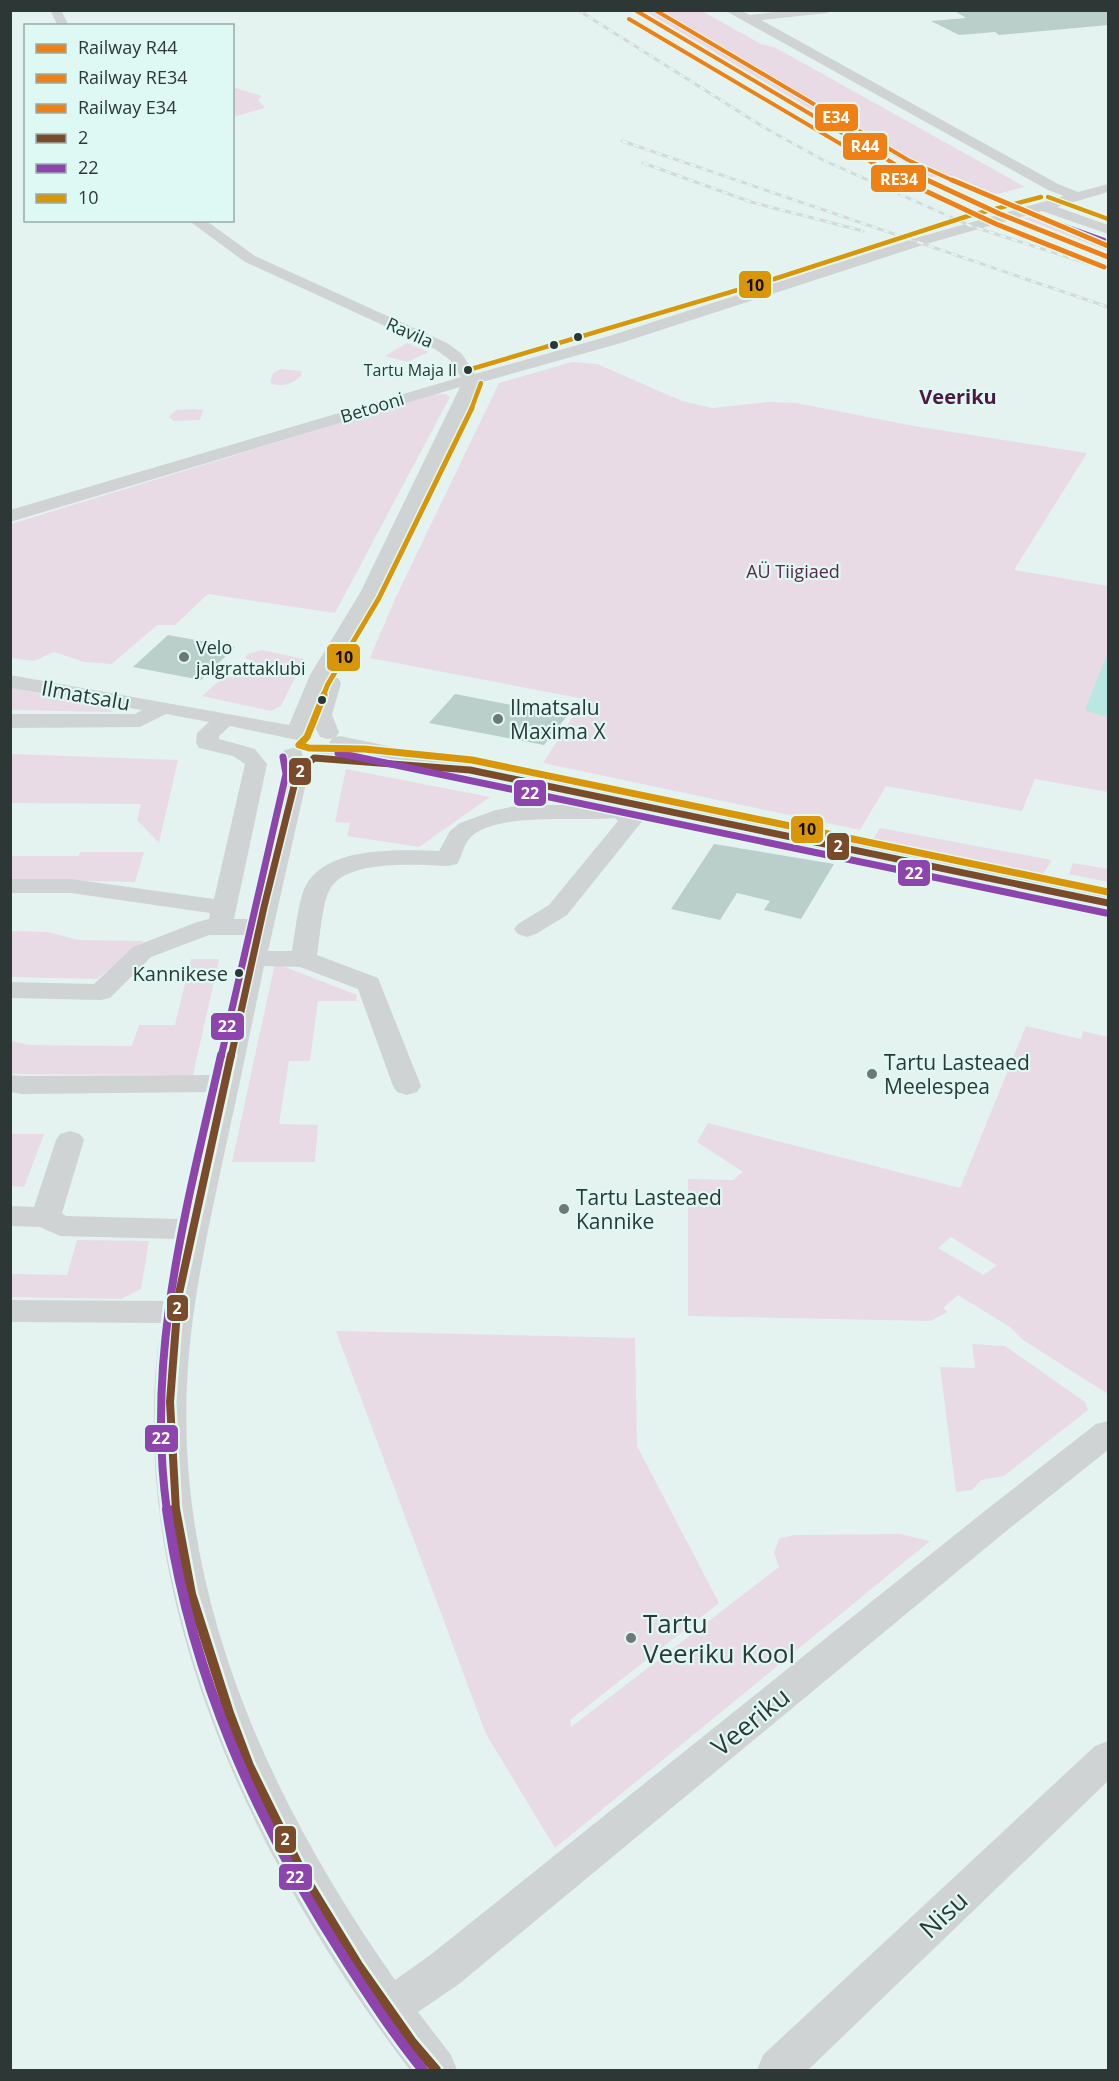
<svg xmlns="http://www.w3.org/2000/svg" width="1119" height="2081" font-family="'Open Sans',sans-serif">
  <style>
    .green { fill: #e8dbe5; fill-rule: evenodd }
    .water { fill: #b8e8e1 }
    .building { fill: #baceca }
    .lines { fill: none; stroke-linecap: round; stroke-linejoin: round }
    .minor { fill: #d0d3d3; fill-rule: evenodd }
    .rail-casing { stroke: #d5d9d8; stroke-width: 3 }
    .rail { stroke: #def9f4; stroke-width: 2; stroke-dasharray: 6; stroke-linecap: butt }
    .bus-1-far2-casing { stroke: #def9f4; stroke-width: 10 }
    .bus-1-far1-casing { stroke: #def9f4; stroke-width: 13 }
    .bus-1-casing { stroke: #def9f4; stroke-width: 15 }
    .bus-2-far3-casing { stroke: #def9f4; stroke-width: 7 }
    .bus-2-far2-casing { stroke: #def9f4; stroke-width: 10 }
    .bus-2-far1-casing { stroke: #def9f4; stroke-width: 13 }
    .bus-2-casing { stroke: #def9f4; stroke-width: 15 }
    .bus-3-far2-casing { stroke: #def9f4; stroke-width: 7 }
    .bus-3-far1-casing { stroke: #def9f4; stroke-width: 8 }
    .bus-3-casing { stroke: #def9f4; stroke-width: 10 }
    .bus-1-far2 { stroke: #7a4b2a; stroke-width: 7 }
    .bus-1-far1 { stroke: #7a4b2a; stroke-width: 8 }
    .bus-1 { stroke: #7a4b2a; stroke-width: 10 }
    .bus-2-far3 { stroke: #8e44ad; stroke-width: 4.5 }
    .bus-2-far2 { stroke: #8e44ad; stroke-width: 7 }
    .bus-2-far1 { stroke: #8e44ad; stroke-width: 8 }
    .bus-2 { stroke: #8e44ad; stroke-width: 10 }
    .bus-3-far2 { stroke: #d99608; stroke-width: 4.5 }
    .bus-3-far1 { stroke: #d99608; stroke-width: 5 }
    .bus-3 { stroke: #d99608; stroke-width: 7 }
    .rail-1-far1-casing { stroke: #def9f4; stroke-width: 6 }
    .rail-1-casing { stroke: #def9f4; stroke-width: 8 }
    .rail-2-far1-casing { stroke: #def9f4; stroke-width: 6 }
    .rail-2-casing { stroke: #def9f4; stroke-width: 8 }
    .rail-3-far1-casing { stroke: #def9f4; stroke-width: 6 }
    .rail-3-casing { stroke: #def9f4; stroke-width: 8 }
    .rail-1-far1 { stroke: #ef8016; stroke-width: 4 }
    .rail-1 { stroke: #ef8016; stroke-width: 5 }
    .rail-2-far1 { stroke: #ef8016; stroke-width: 4 }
    .rail-2 { stroke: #ef8016; stroke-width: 5 }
    .rail-3-far1 { stroke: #ef8016; stroke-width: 4 }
    .rail-3 { stroke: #ef8016; stroke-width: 5 }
    .bus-dot { fill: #2d3836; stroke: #def9f4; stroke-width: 2 }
    .poi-dot { fill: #6d7977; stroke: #def9f4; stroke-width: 2 }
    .labels { text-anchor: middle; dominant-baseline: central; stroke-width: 4.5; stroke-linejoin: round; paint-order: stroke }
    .far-bus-label { font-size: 16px; fill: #2d3836; stroke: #def9f4; text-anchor: end }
    .far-street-label { font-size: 18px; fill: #2d3836; stroke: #def9f4 }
    .far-park-label { font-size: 18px; fill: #5e254a; stroke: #def9f4 }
    .far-poi-label { font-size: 18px; fill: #2d3836; stroke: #def9f4; text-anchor: start }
    .far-quarter-label { font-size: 20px; font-weight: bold; fill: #52173e; stroke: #def9f4 }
    .bus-label { font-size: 20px; fill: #2d3836; stroke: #def9f4; text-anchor: end }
    .street-label { font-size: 21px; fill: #2d3836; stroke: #def9f4 }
    .poi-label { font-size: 21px; fill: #2d3836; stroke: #def9f4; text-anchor: start }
    .near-poi-label { font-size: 26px; fill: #2d3836; stroke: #def9f4; text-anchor: start }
    .near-street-label { font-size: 26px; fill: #2d3836; stroke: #def9f4 }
    .line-badge { stroke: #def9f4; stroke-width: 2 }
    .badge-label { font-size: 16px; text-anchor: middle; font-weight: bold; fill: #fff }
    .pale-badge-label { font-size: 16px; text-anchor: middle; font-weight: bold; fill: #111 }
  </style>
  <rect width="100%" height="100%" fill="#e4f3f0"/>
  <g class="green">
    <path d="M645 11H702L761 44 774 47 812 68 1025 187 993 195 951 176 931 177 812 110Z"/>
    <path d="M232 87 262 96 258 100 265 108 233 117Z"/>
    <path d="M1041 217 1108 238V251L1023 218Z"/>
    <path d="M407 343 429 352 407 362 385 356Z"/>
    <path d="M572 362 597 364 682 401 712 408 768 402 796 403 914 426 1087 453 1014 570 1108 586V792L1035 779 1022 811 886 786 860 830 543 763 584 699 370 658 395 599 499 383Z"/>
    <path d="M281 369 301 371 302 375C292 384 283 388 270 383L273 373Z"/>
    <path d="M446 394 450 397 335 613 208 594 175 625H157L112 664 84 662 54 652 34 661 11 658V524L431 395Z"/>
    <path d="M193 409 203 410 200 420 174 421 169 417 176 410Z"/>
    <path d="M262 650 304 659 281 706 271 711 202 696C208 691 217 681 225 678 237 675 254 680 257 663L245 658 248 654Z"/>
    <path d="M11 688 116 708 111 712 11 710Z"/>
    <path d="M11 754 178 760 159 843 137 820 141 804 11 803Z"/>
    <path d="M346 769 490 797 419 847 347 836 350 823 335 822Z"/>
    <path d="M880 828 1052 860 1040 879 1033 881 876 848 871 843Z"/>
    <path d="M81 852H144L135 882 11 879V856H78Z"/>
    <path d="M1073 863 1108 869V882L1069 874Z"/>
    <path d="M11 931 48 932 78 940 144 941 97 979 11 977Z"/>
    <path d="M191 959H219L193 1075 14 1074 11 1072V1041L29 1045 132 1046 139 1025H175Z"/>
    <path d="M275 963 357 995 356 1001H318L310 1061H289L279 1124 318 1125 315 1162H232Z"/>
    <path d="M1026 1026 1081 1039 1083 1031 1108 1037V1394L1023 1340 1010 1327 958 1295 943 1308 948 1312 930 1321 688 1316V1179L733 1180 743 1172 697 1142 708 1123 960 1188ZM951 1237 996 1265H997L984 1275 938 1248Z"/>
    <path d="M11 1134H44L24 1187 11 1186Z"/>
    <path d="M77 1240 149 1241 141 1289 121 1299 11 1297V1274L67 1275Z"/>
    <path d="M336 1331 635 1338 637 1446 719 1603 570 1720 571 1727 779 1567 774 1553 779 1539 794 1535 900 1534 930 1541 555 1848 486 1734Z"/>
    <path d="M972 1344 1005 1346 1085 1402 1088 1410 1004 1476 981 1480 972 1490 956 1492 940 1367 975 1368Z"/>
  </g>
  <path class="water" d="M1108 652V716L1107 717 1085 710Z"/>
  <g class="building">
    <path d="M953 10H1108V25L999 35 995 32 959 35 931 21 966 18Z"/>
    <path d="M168 635 235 647 201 680 133 667Z"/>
    <path d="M455 694 567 716 544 745 429 723Z"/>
    <path d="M714 844 834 864 801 919 764 910 770 901 737 893 720 920 671 909Z"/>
  </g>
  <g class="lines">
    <g class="minor">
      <path d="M50 10H61L69 26H58Z"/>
      <path d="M724 10H740L750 15 790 10H832L827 13 761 20 1058 184 1078 192 1108 184V192L1057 207 1108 225V234L1042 211 926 244 621 343 479 383 474 399 380 593 331 677 338 678 341 683 332 715 339 732 336 737 328 739 320 737 312 721 305 738 297 740 230 726 219 736V739L255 749 267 764 234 919H249L286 774 282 755 285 750 293 748 301 750 308 774 268 951H292C295 933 298 903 305 887 326 845 401 850 439 851L450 831 460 823 496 810 521 805H606L374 757 375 759 372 764 364 766 315 762 312 757 315 752 323 750 348 751 332 748 329 743 332 738 340 736 1108 896V910L637 812 644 819 567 915 536 934 527 937 518 934 514 929 518 924 549 905 618 821 615 818C580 822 492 811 469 839 463 846 462 857 457 864L448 866C419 865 344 858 329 891 322 905 320 938 317 955L378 978 421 1086 417 1092 407 1095 397 1092 393 1086 358 989 300 967 264 966C251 1029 238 1092 224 1155 209 1225 193 1295 188 1366 172 1592 269 1800 395 1980L429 1956 981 1514 1096 1424 1108 1421V1450L1005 1532 459 1984 418 2012 451 2055 457 2070H410C252 1862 121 1590 161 1323L10 1322V1300L165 1301 176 1239 60 1236 40 1227 10 1226V1206L34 1207 56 1140 60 1134 70 1131 80 1134 84 1140 62 1213 66 1216 180 1219 210 1092 22 1094 10 1092V1075L22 1076 214 1075 246 935H209L151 957 110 998 101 1000 10 998V982L94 984 133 947 197 922 209 919 210 913 71 893H10V879H71L214 899 245 764 233 756 199 748 196 743 197 733 209 722 166 714 140 727 10 728V714H135L142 710 10 688V675L289 725 310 675 360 593 460 387 10 522V510L461 377 450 360 435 349 245 262 188 220H205L255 256 447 343 462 354 475 374 609 336 916 238 1064 196 1048 190Z"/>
      <path d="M1108 1741V1781L808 2070H757L763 2055 1095 1746Z"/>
    </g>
    <g class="rail-casing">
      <g id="rail">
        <path d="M578 10 765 128 823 160 971 226 1108 270"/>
        <path d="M622 141 1108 307"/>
        <path d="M643 163 751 202 863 231"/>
      </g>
    </g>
    <use href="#rail" class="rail"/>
    <g class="bus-1-far2-casing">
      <path id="bus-1-far2" d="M231 1057 264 907 297 774 314 758 470 770 1108 903"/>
    </g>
    <g class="bus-1-far1-casing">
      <path id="bus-1-far1" d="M176 1511 170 1402 178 1298 231 1055"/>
    </g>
    <g class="bus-1-casing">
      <path id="bus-1" d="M175 1509 191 1594 229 1713 249 1766 303 1875 358 1965 412 2042 436 2070"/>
    </g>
    <g class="bus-2-far3-casing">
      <path id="bus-2-far3" d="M1040 217 1104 240"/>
    </g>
    <g class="bus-2-far2-casing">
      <g id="bus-2-far2">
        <path d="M338 753 1106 913"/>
        <path d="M221 1057 286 774 283 757"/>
      </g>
    </g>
    <g class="bus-2-far1-casing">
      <path id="bus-2-far1" d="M167 1511C145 1354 187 1207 221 1055"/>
    </g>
    <g class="bus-2-casing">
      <path id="bus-2" d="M167 1509C190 1674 257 1823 347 1962 371 1999 395 2036 423 2070"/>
    </g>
    <g class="bus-3-far2-casing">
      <g id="bus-3-far2">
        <path d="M1048 197 1108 219"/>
        <path d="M468 370 768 281 968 216 1041 197"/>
        <path d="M471 410 481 383"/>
      </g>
    </g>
    <g class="bus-3-far1-casing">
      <path id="bus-3-far1" d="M323 696 328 684 379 598 472 408"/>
    </g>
    <g class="bus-3-casing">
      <path id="bus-3" d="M324 695 307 737 299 745 309 748 364 749 472 760 1108 892"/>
    </g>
    <use href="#bus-1-far2" class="bus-1-far2"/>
    <use href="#bus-1-far1" class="bus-1-far1"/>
    <use href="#bus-1" class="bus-1"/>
    <use href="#bus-2-far3" class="bus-2-far3"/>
    <use href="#bus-2-far2" class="bus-2-far2"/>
    <use href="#bus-2-far1" class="bus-2-far1"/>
    <use href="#bus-2" class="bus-2"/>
    <use href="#bus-3-far2" class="bus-3-far2"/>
    <use href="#bus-3-far1" class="bus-3-far1"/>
    <use href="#bus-3" class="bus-3"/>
    <g class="rail-1-far1-casing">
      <path id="rail-1-far1" d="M635 10 903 169 931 182"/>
    </g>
    <g class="rail-1-casing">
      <path id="rail-1" d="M927 180 1000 214 1108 257"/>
    </g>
    <g class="rail-2-far1-casing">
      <path id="rail-2-far1" d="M629 19 905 182"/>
    </g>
    <g class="rail-2-casing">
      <path id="rail-2" d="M902 180 996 224 1104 267"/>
    </g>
    <g class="rail-3-far1-casing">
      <path id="rail-3-far1" d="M655 10 908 160 956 182"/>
    </g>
    <g class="rail-3-casing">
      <path id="rail-3" d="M952 180 1108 246"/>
    </g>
    <use href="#rail-1-far1" class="rail-1-far1"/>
    <use href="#rail-1" class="rail-1"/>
    <use href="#rail-2-far1" class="rail-2-far1"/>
    <use href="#rail-2" class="rail-2"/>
    <use href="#rail-3-far1" class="rail-3-far1"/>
    <use href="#rail-3" class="rail-3"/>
  </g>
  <g class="bus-dot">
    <circle cx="578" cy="337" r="5"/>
    <circle cx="554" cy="345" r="5"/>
    <circle cx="468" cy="370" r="5"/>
    <circle cx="322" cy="700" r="5"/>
    <circle cx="239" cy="973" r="5"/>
  </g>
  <g class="poi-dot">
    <circle cx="184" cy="657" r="6"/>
    <circle cx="498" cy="719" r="6"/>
    <circle cx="872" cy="1074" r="6"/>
    <circle cx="564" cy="1209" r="6"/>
    <circle cx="631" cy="1638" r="6"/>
  </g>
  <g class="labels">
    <g class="far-bus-label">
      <text x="457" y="370">Tartu Maja II</text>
    </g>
    <g class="far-street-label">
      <text transform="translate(410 332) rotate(24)">Ravila</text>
      <text transform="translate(372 407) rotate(-17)">Betooni</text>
    </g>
    <g class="far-park-label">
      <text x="793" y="571">AÜ Tiigiaed</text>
    </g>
    <g class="far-poi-label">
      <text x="196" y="647">Velo<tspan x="196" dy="21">jalgrattaklubi</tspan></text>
    </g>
    <g class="far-quarter-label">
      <text x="958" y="396">Veeriku</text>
    </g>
    <g class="bus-label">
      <text x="228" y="973">Kannikese</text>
    </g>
    <g class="street-label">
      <text transform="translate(86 695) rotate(10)">Ilmatsalu</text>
    </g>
    <g class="poi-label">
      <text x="510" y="707">Ilmatsalu<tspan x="510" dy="24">Maxima X</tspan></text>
      <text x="884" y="1062">Tartu Lasteaed<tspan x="884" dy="24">Meelespea</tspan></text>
      <text x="576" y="1197">Tartu Lasteaed<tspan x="576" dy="24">Kannike</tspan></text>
    </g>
    <g class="near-poi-label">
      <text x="643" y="1623">Tartu<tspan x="643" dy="30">Veeriku Kool</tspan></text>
    </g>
    <g class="near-street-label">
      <text transform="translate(750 1721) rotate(-39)">Veeriku</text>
      <text transform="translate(943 1914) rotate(-43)">Nisu</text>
    </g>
  </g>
  <g class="line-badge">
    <rect x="814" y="103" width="45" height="29" rx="6" fill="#ef8016"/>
    <rect x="842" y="132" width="46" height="29" rx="6" fill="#ef8016"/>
    <rect x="870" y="164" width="57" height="29" rx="6" fill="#ef8016"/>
    <rect x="738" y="270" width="34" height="29" rx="6" fill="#d99608"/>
    <rect x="326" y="643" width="35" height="29" rx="6" fill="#d99608"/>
    <rect x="288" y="757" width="24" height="29" rx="6" fill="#7a4b2a"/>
    <rect x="513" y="779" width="34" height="28" rx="6" fill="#8e44ad"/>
    <rect x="790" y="815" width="34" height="29" rx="6" fill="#d99608"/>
    <rect x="826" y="832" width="24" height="29" rx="6" fill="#7a4b2a"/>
    <rect x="897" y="859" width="34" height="28" rx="6" fill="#8e44ad"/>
    <rect x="210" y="1012" width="35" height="29" rx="6" fill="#8e44ad"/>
    <rect x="166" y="1294" width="23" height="28" rx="6" fill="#7a4b2a"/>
    <rect x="144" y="1424" width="35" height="29" rx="6" fill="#8e44ad"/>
    <rect x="274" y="1825" width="23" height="29" rx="6" fill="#7a4b2a"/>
    <rect x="278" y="1863" width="35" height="28" rx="6" fill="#8e44ad"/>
  </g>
  <g class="badge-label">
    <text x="836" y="123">E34</text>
    <text x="865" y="152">R44</text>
    <text x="899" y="185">RE34</text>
    <text x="300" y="777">2</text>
    <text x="530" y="799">22</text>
    <text x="838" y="852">2</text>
    <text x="914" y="879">22</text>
    <text x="227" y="1032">22</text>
    <text x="177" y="1314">2</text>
    <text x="161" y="1444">22</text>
    <text x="285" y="1845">2</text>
    <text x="295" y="1883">22</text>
  </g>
  <g class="pale-badge-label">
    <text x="755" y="291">10</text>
    <text x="344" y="663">10</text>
    <text x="807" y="835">10</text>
  </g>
  <rect width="1119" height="2081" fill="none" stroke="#2d3836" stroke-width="24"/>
  <rect x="24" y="24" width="210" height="198" fill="#def9f4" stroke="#97aca8" stroke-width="1.5"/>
  <rect x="36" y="44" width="30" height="9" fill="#ef8016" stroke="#97aca8" stroke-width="1.5"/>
  <text x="78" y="54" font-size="18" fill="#2d3836">Railway R44</text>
  <rect x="36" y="74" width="30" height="9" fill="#ef8016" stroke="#97aca8" stroke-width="1.5"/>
  <text x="78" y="84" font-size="18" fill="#2d3836">Railway RE34</text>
  <rect x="36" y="104" width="30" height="9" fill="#ef8016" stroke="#97aca8" stroke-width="1.5"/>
  <text x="78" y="114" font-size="18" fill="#2d3836">Railway E34</text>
  <rect x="36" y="134" width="30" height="9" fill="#7a4b2a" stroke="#97aca8" stroke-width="1.5"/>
  <text x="78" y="144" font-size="18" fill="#2d3836">2</text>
  <rect x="36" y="164" width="30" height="9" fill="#8e44ad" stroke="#97aca8" stroke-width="1.5"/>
  <text x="78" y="174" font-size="18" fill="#2d3836">22</text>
  <rect x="36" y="194" width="30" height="9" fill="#d99608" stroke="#97aca8" stroke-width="1.5"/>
  <text x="78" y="204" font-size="18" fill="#2d3836">10</text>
</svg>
